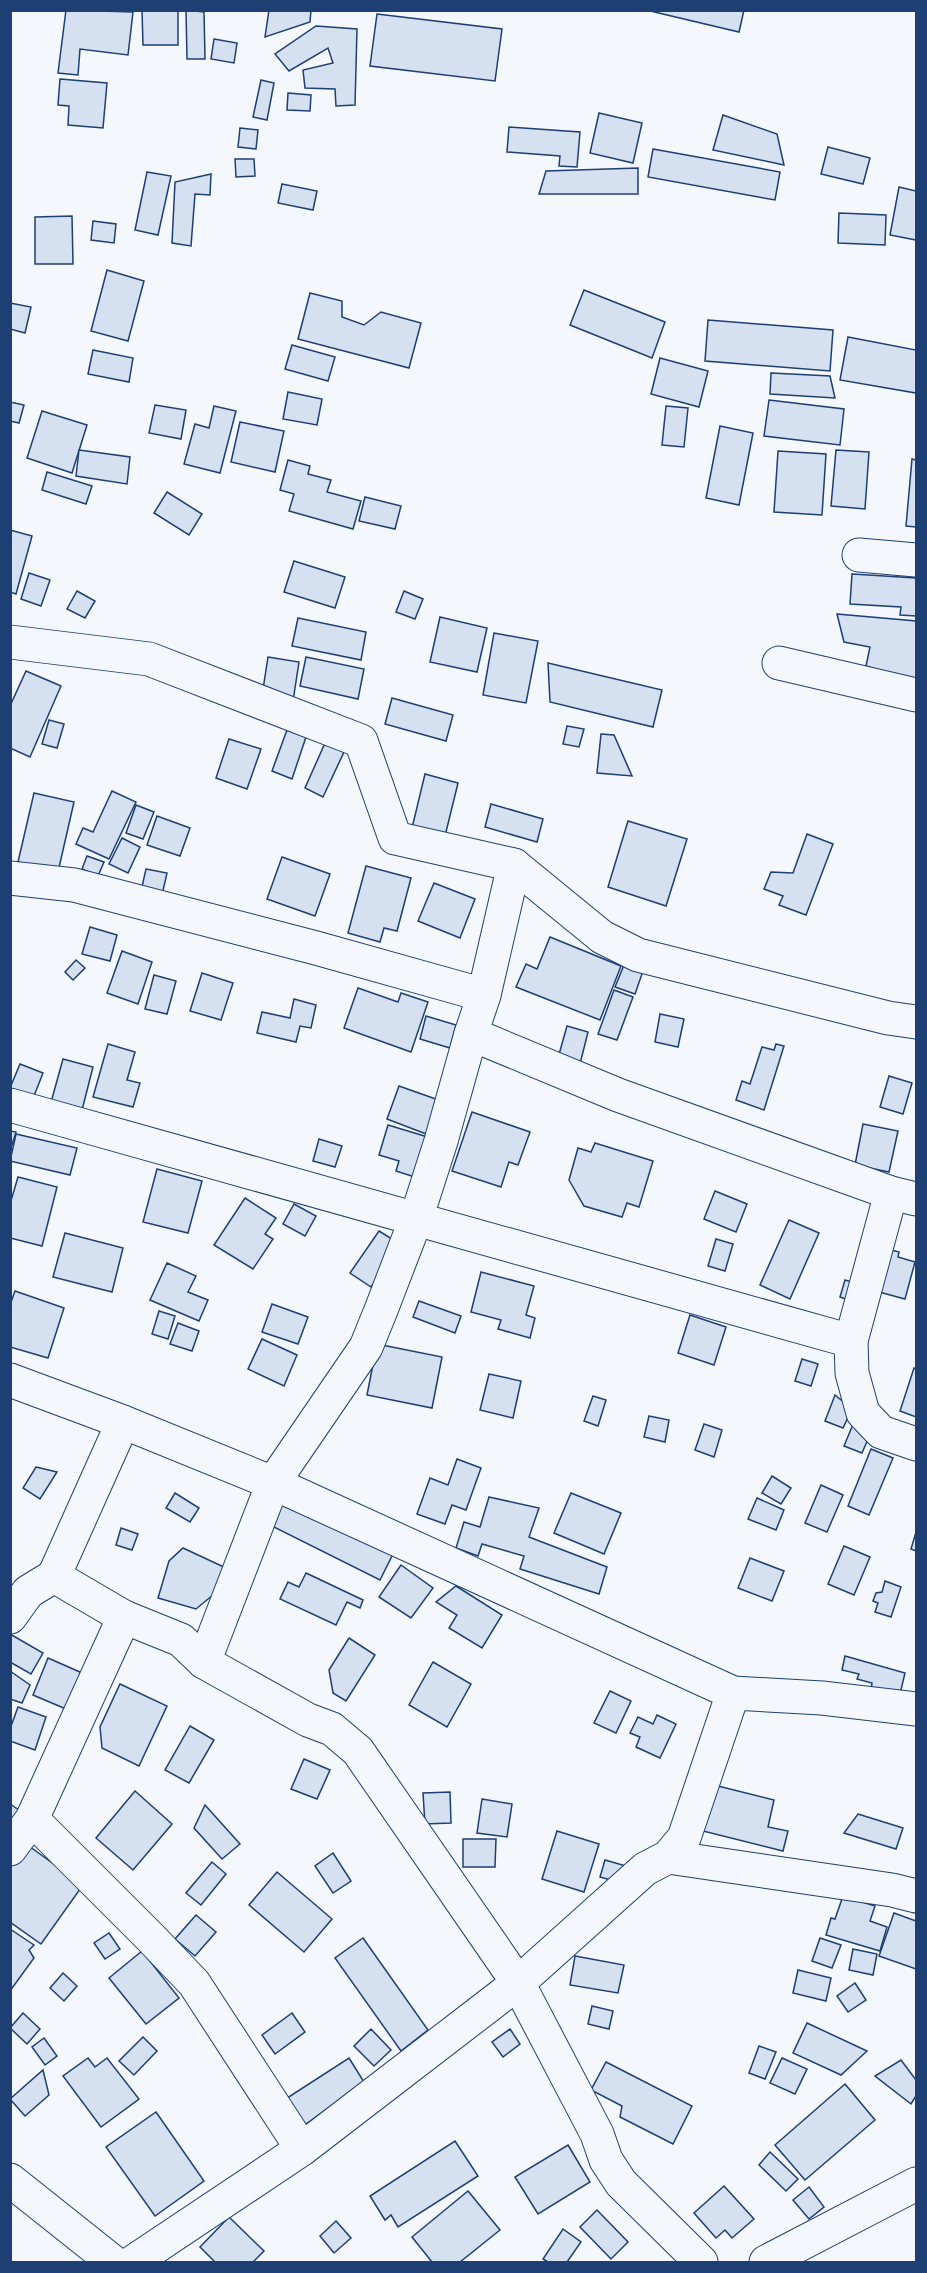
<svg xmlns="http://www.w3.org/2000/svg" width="927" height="2273" font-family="Mulish,sans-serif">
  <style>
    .building { fill: #d5e0f0; stroke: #1d3f73; stroke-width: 1.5 }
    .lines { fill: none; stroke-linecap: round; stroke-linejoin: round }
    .minor-casing { stroke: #1d3f73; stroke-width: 35 }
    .minor { stroke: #f4f7fb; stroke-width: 33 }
  </style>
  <rect width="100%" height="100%" fill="#f4f7fb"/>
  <g class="building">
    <path d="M66 10 133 12 128 55 80 49 78 75 58 73Z"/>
    <path d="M142 10H178V45H143Z"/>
    <path d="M186 10 204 12 205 59H187Z"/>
    <path d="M269 10H311L310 22 265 37Z"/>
    <path d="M646 10H744L739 32Z"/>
    <path d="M377 14 502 29 495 81 370 66Z"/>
    <path d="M316 26 357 29 355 105 336 106 335 89 305 88 303 70 333 63 328 48 289 71 275 54Z"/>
    <path d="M214 39 237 43 234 63 211 59Z"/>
    <path d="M60 79 107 83 103 128 68 125 69 106 58 105Z"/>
    <path d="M261 80 274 83 267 120 253 117Z"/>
    <path d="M288 93 311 95 310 111 287 110Z"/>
    <path d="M599 113 642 123 633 163 590 153Z"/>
    <path d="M723 115 777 134 784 165 713 150Z"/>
    <path d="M509 127 580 132 577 167 559 166 560 156 507 152Z"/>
    <path d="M240 128 258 130 256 149 238 147Z"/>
    <path d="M828 147 870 158 863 184 821 174Z"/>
    <path d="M653 149 780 172 775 200 648 177Z"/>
    <path d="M235 159H254L255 176 236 177Z"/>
    <path d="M638 168V194H539L546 171Z"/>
    <path d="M147 172 171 176 158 235 135 230Z"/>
    <path d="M211 174 210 195 195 194 191 246 172 243 175 182Z"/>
    <path d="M282 184 317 191 313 210 278 203Z"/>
    <path d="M899 187 916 191V240L890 235Z"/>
    <path d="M839 213 886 215 885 245 838 243Z"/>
    <path d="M72 216 73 264H35V217Z"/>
    <path d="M93 221 116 224 114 243 91 240Z"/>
    <path d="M107 270 144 281 128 341 91 331Z"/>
    <path d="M584 290 665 322 652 358 570 325Z"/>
    <path d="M310 293 342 301V317L364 325 381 312 421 323 409 368 298 339Z"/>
    <path d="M10 303 31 307 25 333 10 329Z"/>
    <path d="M708 320 833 330 830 371 705 361Z"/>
    <path d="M848 337 916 350V393L840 380Z"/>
    <path d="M292 345 335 357 328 381 285 369Z"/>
    <path d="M93 350 133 358 129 382 88 374Z"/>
    <path d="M660 358 708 371 699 407 651 394Z"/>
    <path d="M771 373 830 376 835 398 770 394Z"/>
    <path d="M288 392 322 399 317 425 283 419Z"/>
    <path d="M769 400 844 409 840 445 764 436Z"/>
    <path d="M10 402 24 405 19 423 10 421Z"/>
    <path d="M155 405 186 410 181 439 149 433Z"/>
    <path d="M214 406 236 411 220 473 184 464 195 424 209 428Z"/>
    <path d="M666 406 688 408 684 447 662 445Z"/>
    <path d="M42 411 87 425 72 473 27 458Z"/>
    <path d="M240 422 284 431 275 472 231 462Z"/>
    <path d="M720 426 753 433 739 505 706 498Z"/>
    <path d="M79 450 130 457 127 484 76 476Z"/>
    <path d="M836 450 869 452 865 509 831 506Z"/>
    <path d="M778 451 826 454 822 515 774 512Z"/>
    <path d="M912 459 916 460V527L906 526Z"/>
    <path d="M288 460 310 466 308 474 331 480 327 492 361 501 353 529 289 511 294 494 280 490Z"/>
    <path d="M47 472 92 486 86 504 42 490Z"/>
    <path d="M167 492 202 514 189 535 154 513Z"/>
    <path d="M365 497 401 506 395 529 359 521Z"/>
    <path d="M10 530 32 536 16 594 10 592Z"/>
    <path d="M294 561 345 577 335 608 284 592Z"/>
    <path d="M29 573 50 580 41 606 21 599Z"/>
    <path d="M852 574 916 578V616L900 615 901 607 850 604Z"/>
    <path d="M77 591 95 601 85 618 67 609Z"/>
    <path d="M404 591 423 599 415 619 396 612Z"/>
    <path d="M837 614 916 621V682L866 666 870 647 844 642Z"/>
    <path d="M440 617 487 628 477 672 430 662Z"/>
    <path d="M298 618 366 632 361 660 292 646Z"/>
    <path d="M494 633 538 641 526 703 483 695Z"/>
    <path d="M268 657 299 662 293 701 262 696Z"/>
    <path d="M306 657 364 669 358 699 300 686Z"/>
    <path d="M548 663 662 690 653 727 550 702Z"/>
    <path d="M26 671 61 686 30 757 10 748V706Z"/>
    <path d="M392 698 453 715 446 741 385 724Z"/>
    <path d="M49 720 64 724 57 748 42 744Z"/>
    <path d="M567 726 584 729 579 747 563 744Z"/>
    <path d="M287 730 306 737 292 779 272 771Z"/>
    <path d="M601 734 614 735 632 776 597 773Z"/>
    <path d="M229 739 261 749 247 789 216 778Z"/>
    <path d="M325 743 344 752 323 797 305 788Z"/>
    <path d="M425 774 458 783 445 836 412 828Z"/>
    <path d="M112 791 136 802 109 859 76 844 83 828 93 832Z"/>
    <path d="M34 793 74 802 58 872 18 862Z"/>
    <path d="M491 804 543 819 537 842 485 827Z"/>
    <path d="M136 805 154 812 143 839 126 833Z"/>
    <path d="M157 816 190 828 180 856 147 845Z"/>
    <path d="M628 821 687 839 666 906 608 887Z"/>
    <path d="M807 834 833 844 806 915 779 905 783 896 764 889 771 872 793 873Z"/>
    <path d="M122 838 140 847 128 873 109 864Z"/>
    <path d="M87 856 104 862 98 876 82 869Z"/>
    <path d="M282 857 330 874 315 916 267 899Z"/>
    <path d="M366 866 411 878 397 931 384 928 380 942 348 933Z"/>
    <path d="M146 869 167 873 162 895 141 891Z"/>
    <path d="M434 883 475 899 460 938 418 921Z"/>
    <path d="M90 927 117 935 110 961 82 954Z"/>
    <path d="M550 937 621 966 600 1020 516 987 526 964 537 969Z"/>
    <path d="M122 951 152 962 138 1004 107 993Z"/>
    <path d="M76 960 85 968 73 980 65 972Z"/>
    <path d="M624 965 643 971 635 994 615 987Z"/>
    <path d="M202 973 233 983 221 1020 190 1011Z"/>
    <path d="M154 975 176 981 167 1014 145 1009Z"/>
    <path d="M358 988 398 1002 401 993 428 1002 411 1052 344 1028Z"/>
    <path d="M614 990 633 997 617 1040 598 1034Z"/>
    <path d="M294 999 316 1005 311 1028 300 1026 296 1042 257 1033 262 1012 290 1018Z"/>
    <path d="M660 1014 684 1019 678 1047 655 1042Z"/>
    <path d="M426 1016 456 1025 450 1048 420 1039Z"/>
    <path d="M567 1026 588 1032 580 1064 558 1058Z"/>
    <path d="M108 1044 135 1052 127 1080 140 1083 133 1107 93 1097Z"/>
    <path d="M776 1044 784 1046 764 1110 736 1100 742 1081 750 1084 762 1047 774 1050Z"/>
    <path d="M63 1059 93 1067 81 1114 50 1106Z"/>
    <path d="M20 1064 43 1073 30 1106 10 1098V1088Z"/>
    <path d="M889 1076 912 1083 903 1114 880 1107Z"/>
    <path d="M399 1086 447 1103 434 1137 387 1119Z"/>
    <path d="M472 1112 530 1132 518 1165 509 1162 501 1187 452 1171Z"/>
    <path d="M863 1124 898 1131 889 1172 855 1165Z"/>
    <path d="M388 1125 431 1138 418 1178 396 1171 399 1161 379 1155Z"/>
    <path d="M10 1131 16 1132 10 1151Z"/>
    <path d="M16 1134 77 1148 70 1175 10 1161Z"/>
    <path d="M319 1139 342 1146 335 1167 313 1161Z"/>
    <path d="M595 1143 653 1161 639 1207 627 1203 622 1217 584 1206 569 1180 578 1148 591 1152Z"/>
    <path d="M157 1169 202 1181 188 1233 143 1222Z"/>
    <path d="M18 1177 57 1187 42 1246 10 1238V1204Z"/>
    <path d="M715 1191 747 1204 736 1232 704 1219Z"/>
    <path d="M245 1198 276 1218 265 1234 273 1239 253 1269 214 1245Z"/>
    <path d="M294 1204 316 1216 305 1236 283 1224Z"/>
    <path d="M789 1220 819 1233 790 1299 760 1285Z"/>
    <path d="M379 1231 400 1244 371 1287 350 1273Z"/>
    <path d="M65 1233 123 1248 112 1292 53 1277Z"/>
    <path d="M716 1239 733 1244 725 1271 708 1266Z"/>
    <path d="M880 1247 899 1252 898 1257 915 1262 905 1299 868 1289Z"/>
    <path d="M167 1263 196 1276 188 1292 208 1300 199 1321 150 1300Z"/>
    <path d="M481 1272 534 1286 526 1315 535 1318 530 1338 498 1329 501 1320 471 1312Z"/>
    <path d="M845 1280 859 1284 854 1302 840 1297Z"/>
    <path d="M15 1291 64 1308 48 1358 10 1347V1305Z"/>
    <path d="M419 1301 461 1316 455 1333 413 1317Z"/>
    <path d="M272 1304 308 1317 298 1344 262 1332Z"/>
    <path d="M159 1311 175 1316 168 1339 152 1334Z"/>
    <path d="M690 1315 726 1327 714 1365 678 1353Z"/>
    <path d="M178 1323 199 1331 192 1351 170 1344Z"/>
    <path d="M262 1339 297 1355 284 1386 248 1369Z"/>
    <path d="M377 1344 442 1357 432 1408 367 1395Z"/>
    <path d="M802 1359 818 1364 811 1386 795 1381Z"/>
    <path d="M914 1368 916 1369V1417L900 1411Z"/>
    <path d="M489 1374 521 1381 513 1418 480 1410Z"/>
    <path d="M835 1395 852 1409 843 1428 825 1421Z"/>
    <path d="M593 1396 606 1400 598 1426 584 1421Z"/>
    <path d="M649 1416 669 1420 665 1442 644 1437Z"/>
    <path d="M854 1422 872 1430 862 1453 844 1446Z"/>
    <path d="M704 1424 722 1430 714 1457 695 1450Z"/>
    <path d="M871 1449 893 1458 869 1515 848 1506Z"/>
    <path d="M457 1459 481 1468 466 1510 452 1505 445 1524 417 1514 430 1478 448 1485Z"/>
    <path d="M36 1467 57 1472 40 1499 23 1488Z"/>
    <path d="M772 1476 791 1488 781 1504 762 1493Z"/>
    <path d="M821 1485 843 1495 827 1532 805 1523Z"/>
    <path d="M175 1493 199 1508 190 1522 166 1508Z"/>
    <path d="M279 1493 395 1550 380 1580 264 1522Z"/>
    <path d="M571 1493 621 1513 604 1554 554 1533Z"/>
    <path d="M489 1497 539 1508 529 1537 607 1567 599 1594 520 1569 524 1556 482 1544 478 1556 456 1548 464 1522 480 1527Z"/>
    <path d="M757 1498 784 1510 776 1530 748 1519Z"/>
    <path d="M121 1528 138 1534 132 1550 116 1545Z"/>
    <path d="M916 1532V1551L911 1549Z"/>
    <path d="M844 1546 870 1557 854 1595 828 1584Z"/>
    <path d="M183 1548 226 1568 225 1585 196 1609 158 1598 169 1561Z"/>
    <path d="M750 1558 784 1571 772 1601 738 1588Z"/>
    <path d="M401 1565 433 1588 411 1618 379 1597Z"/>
    <path d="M306 1573 363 1600 360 1608 347 1602 336 1625 280 1599 288 1582 299 1587Z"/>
    <path d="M885 1581 901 1587 891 1617 875 1612 878 1603 873 1601 876 1593 882 1592Z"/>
    <path d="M456 1586 502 1615 482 1648 449 1628 457 1615 436 1602Z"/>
    <path d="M10 1634 43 1653 31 1674 10 1662Z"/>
    <path d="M349 1638 375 1655 346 1701 333 1693 329 1670Z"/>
    <path d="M845 1656 905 1673 899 1698 871 1690 872 1683 857 1679 859 1674 842 1670Z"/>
    <path d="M48 1658 89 1676 73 1712 33 1695Z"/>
    <path d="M433 1662 471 1684 447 1727 409 1705Z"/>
    <path d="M10 1671 30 1685 22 1703 10 1699Z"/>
    <path d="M120 1684 167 1706 139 1766 102 1748 100 1727Z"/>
    <path d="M610 1691 631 1701 616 1733 594 1723Z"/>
    <path d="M18 1707 46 1717 35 1750 10 1741V1729Z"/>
    <path d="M657 1715 676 1724 660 1758 636 1747 640 1737 630 1733 638 1717 653 1724Z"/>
    <path d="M190 1726 214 1740 189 1783 165 1770Z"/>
    <path d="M304 1759 330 1770 317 1799 291 1789Z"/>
    <path d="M706 1783 774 1800 768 1827 788 1831 783 1851 695 1829Z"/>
    <path d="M135 1791 172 1824 133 1870 96 1838Z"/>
    <path d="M450 1792 451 1823 425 1824 423 1793Z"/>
    <path d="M482 1799 512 1804 507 1837 477 1833Z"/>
    <path d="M10 1804 25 1814 10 1835Z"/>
    <path d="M205 1805 240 1844 222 1859 194 1828Z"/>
    <path d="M858 1814 903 1828 896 1849 844 1833Z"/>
    <path d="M557 1831 599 1844 584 1892 542 1879Z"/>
    <path d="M19 1839 83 1885 41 1944 10 1922V1851Z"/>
    <path d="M463 1839H496L495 1867H463Z"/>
    <path d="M333 1853 351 1881 333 1893 315 1866Z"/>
    <path d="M605 1860 626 1866 621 1883 600 1877Z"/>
    <path d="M212 1862 226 1874 201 1905 186 1893Z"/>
    <path d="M277 1872 332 1919 304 1952 249 1905Z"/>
    <path d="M843 1896 875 1906 870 1921 887 1927 880 1951 826 1935 831 1918 835 1919Z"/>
    <path d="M894 1913 916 1921V1969L879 1956Z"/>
    <path d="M196 1915 216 1932 195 1956 175 1939Z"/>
    <path d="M10 1929 34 1945 29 1950 34 1958 10 1991Z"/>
    <path d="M109 1933 120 1949 105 1959 94 1943Z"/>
    <path d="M363 1938 428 2030 401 2051 335 1958Z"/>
    <path d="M820 1938 841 1945 832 1968 812 1961Z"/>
    <path d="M853 1949 877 1954 873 1975 849 1970Z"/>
    <path d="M142 1951 179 1998 146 2024 109 1978Z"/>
    <path d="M575 1956 624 1965 618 1993 570 1985Z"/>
    <path d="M798 1970 831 1978 826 2001 793 1993Z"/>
    <path d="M63 1973 77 1986 64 2001 50 1988Z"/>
    <path d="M855 1983 866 2000 848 2012 837 1996Z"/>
    <path d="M592 2006 613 2011 609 2029 588 2024Z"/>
    <path d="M23 2013 40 2029 27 2044 10 2028Z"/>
    <path d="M292 2013 305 2032 275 2054 262 2035Z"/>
    <path d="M807 2023 867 2051 841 2075 793 2053Z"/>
    <path d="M371 2029 391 2050 374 2066 354 2046Z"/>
    <path d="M510 2029 520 2044 503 2057 492 2042Z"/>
    <path d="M143 2037 157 2051 134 2075 119 2061Z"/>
    <path d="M44 2038 57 2056 45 2065 32 2047Z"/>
    <path d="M759 2046 776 2052 765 2079 749 2073Z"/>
    <path d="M88 2058 95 2067 107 2058 139 2099 101 2127 63 2076Z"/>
    <path d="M349 2058 364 2082 302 2127 284 2100Z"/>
    <path d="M782 2058 807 2069 795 2094 770 2083Z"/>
    <path d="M901 2060 916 2080V2096L911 2104 875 2076Z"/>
    <path d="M606 2062 692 2106 673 2144 620 2117 622 2106 591 2090Z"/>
    <path d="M43 2070 49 2095 25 2116 10 2099Z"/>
    <path d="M845 2084 875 2120 805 2180 775 2145Z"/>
    <path d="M156 2112 204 2181 155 2216 106 2147Z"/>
    <path d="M455 2141 478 2176 398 2227 391 2215 385 2220 370 2196Z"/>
    <path d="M568 2145 590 2182 538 2214 515 2177Z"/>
    <path d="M770 2152 798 2179 786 2191 759 2165Z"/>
    <path d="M724 2186 754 2219 732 2238 725 2230 716 2238 694 2213Z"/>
    <path d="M809 2187 824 2207 809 2219 793 2200Z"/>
    <path d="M468 2191 500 2230 460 2262H432L412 2237Z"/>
    <path d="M597 2210 628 2242 611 2259 580 2227Z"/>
    <path d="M229 2217 264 2251 253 2262H215L200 2247Z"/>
    <path d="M336 2221 351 2238 334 2253 320 2236Z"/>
    <path d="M563 2229 581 2242 567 2262H548L543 2259Z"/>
  </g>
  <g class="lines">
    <g class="minor-casing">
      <g id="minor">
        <path d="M859 555 916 560"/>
        <path d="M10 642 149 659 361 741 395 838 514 865 602 937 638 955 888 1018 916 1022"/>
        <path d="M779 663 916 695"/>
        <path d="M10 878 74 885 316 948 484 995"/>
        <path d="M471 1034 618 1095 891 1193 916 1199"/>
        <path d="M10 1105 851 1341"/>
        <path d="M891 1193 851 1341 852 1373 863 1413 881 1432 916 1444"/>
        <path d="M10 1380 123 1422 273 1483 733 1693 822 1698 916 1709"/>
        <path d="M54 1576 123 1422"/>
        <path d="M10 1617 28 1592 54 1576 124 1617 181 1640 204 1662 308 1720 332 1729 358 1751 518 1983 597 2134 606 2160 621 2183 701 2262"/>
        <path d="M204 1662 273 1483 366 1347 381 1310 416 1219 441 1141 471 1034 484 995 514 865"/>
        <path d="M32 1819 150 1937 194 1983 302 2149"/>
        <path d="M10 1849 32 1819 124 1617"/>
        <path d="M668 1857 892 1890 916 1896"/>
        <path d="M10 2180 113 2262"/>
        <path d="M133 2262 302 2149 518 1983 645 1869 668 1857 684 1838 733 1693"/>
        <path d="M766 2262 916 2184"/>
      </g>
    </g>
    <use href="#minor" class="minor"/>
  </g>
  <rect width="927" height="2273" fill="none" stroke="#1d3f73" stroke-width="24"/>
</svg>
